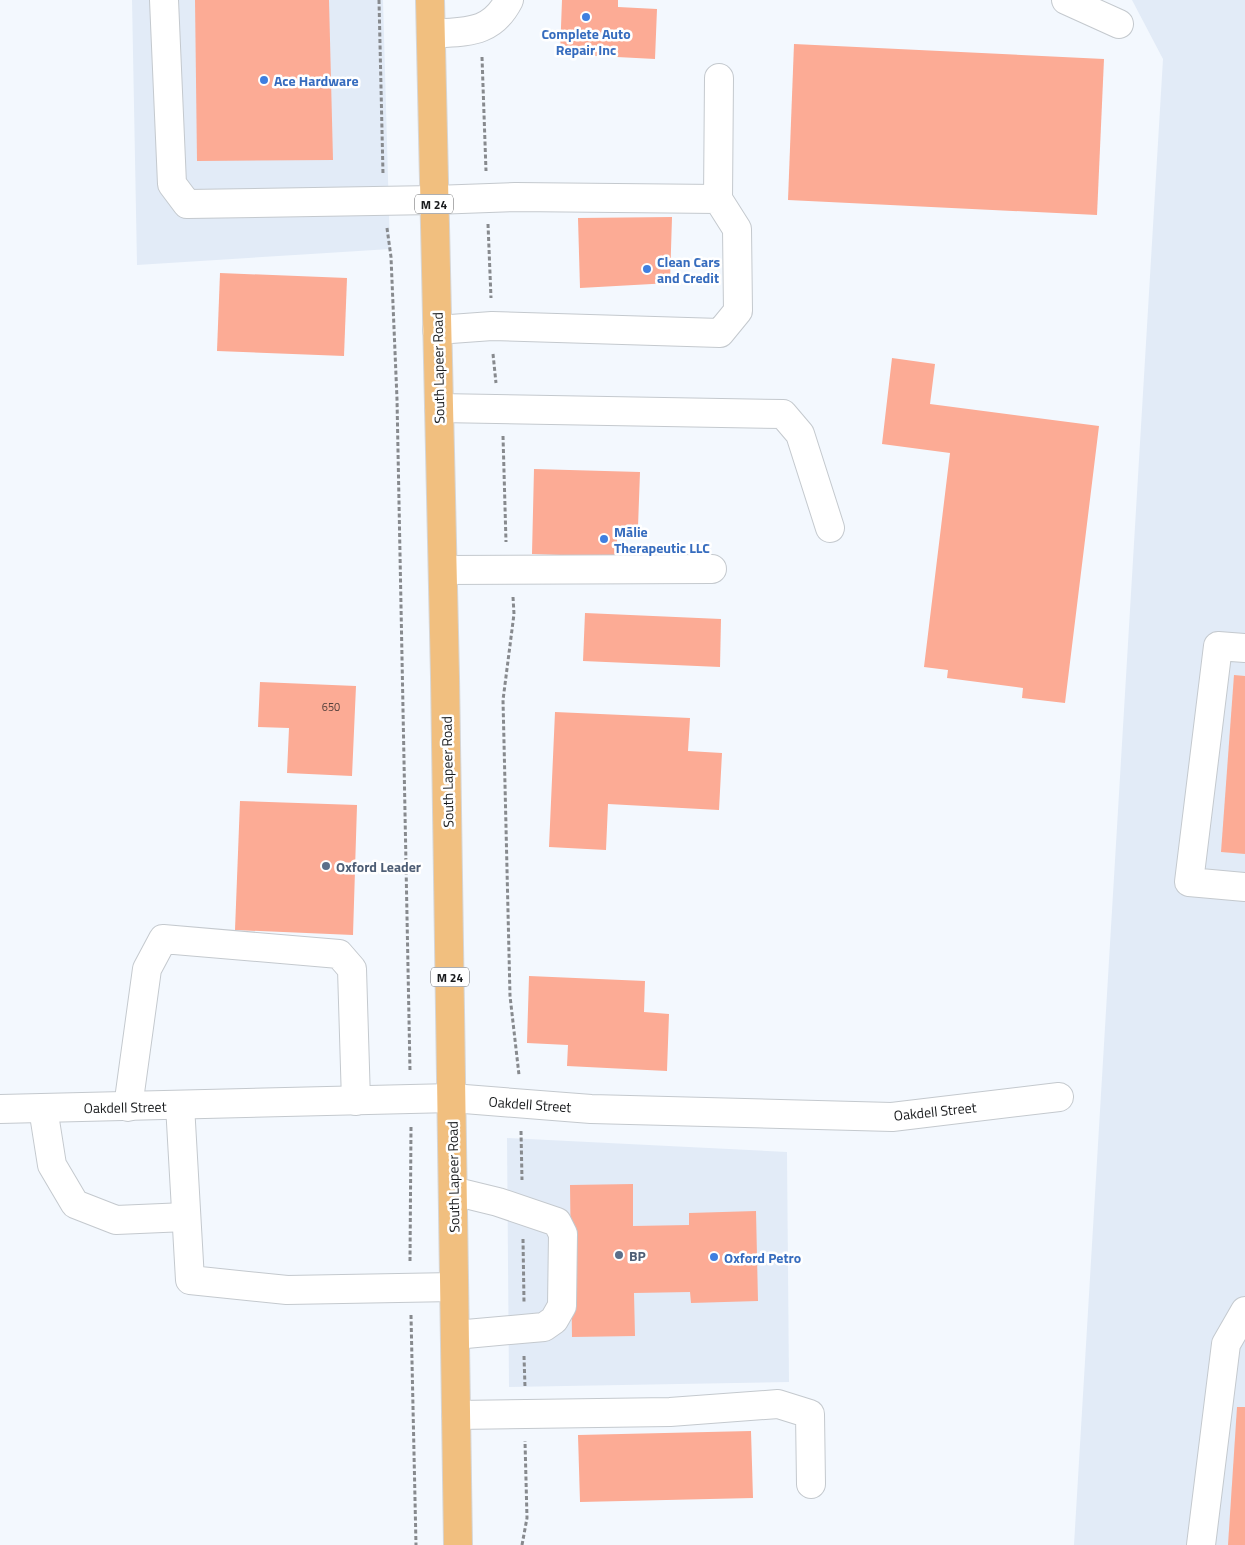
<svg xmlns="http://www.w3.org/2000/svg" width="1245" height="1545" font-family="'Titillium Web',sans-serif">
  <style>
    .built { fill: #e2ebf7 }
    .building { fill: #fcab95 }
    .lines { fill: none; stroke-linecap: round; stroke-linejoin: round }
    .minor-casing { stroke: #c4c9ce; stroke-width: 30 }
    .major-casing { stroke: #d6d6d6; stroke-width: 30 }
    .path { stroke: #878a8e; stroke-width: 3; stroke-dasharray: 4 2.5; stroke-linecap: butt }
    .minor { stroke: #fff; stroke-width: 28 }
    .major { stroke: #f1bf7f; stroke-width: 28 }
    .shop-dot { fill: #3f7fe0; stroke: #fff; stroke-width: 2 }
    .service-dot { fill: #5c6f8a; stroke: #fff; stroke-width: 2 }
    .labels { text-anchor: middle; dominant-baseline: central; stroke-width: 5; stroke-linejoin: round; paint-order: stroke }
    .number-label { font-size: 11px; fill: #523f3b }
    .shield { fill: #fff; stroke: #5e5f61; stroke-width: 1 }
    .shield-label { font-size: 12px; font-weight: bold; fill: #191b1d }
    .shop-label { font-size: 14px; font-weight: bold; fill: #366cbe; stroke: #fff; text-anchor: start }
    .street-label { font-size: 14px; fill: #191b1d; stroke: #fff }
    .service-label { font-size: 14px; font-weight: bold; fill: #4e5e75; stroke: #fff; text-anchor: start }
  </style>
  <rect width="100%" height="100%" fill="#f3f8fe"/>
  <g class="built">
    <path d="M132 0H383L390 249 137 265Z"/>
    <path d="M1132 0H1245V1545H1074L1163 59Z"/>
    <path d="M507 1138 787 1152 789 1382 509 1387Z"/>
  </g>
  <g class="building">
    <path d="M195 0H329L333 160 197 161Z"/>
    <path d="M562 0H618V7L657 9 655 59 560 54Z"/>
    <path d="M794 44 1104 59 1097 215 788 200Z"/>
    <path d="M672 217 670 283 580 288 578 218Z"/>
    <path d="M220 273 347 278 344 356 217 351Z"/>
    <path d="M892 358 935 364 930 404 1099 426 1065 703 1022 698 1023 688 947 678 948 670 924 667 950 453 882 444Z"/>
    <path d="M534 469 640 472 638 527 617 526V557L532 554Z"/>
    <path d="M585 613 721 619 720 667 583 661Z"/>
    <path d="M1234 675 1245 676V854L1221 852Z"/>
    <path d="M260 682 356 686 352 776 287 773 289 728 258 727Z"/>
    <path d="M555 712 690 718 688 751 722 753 719 810 608 804 606 850 549 847Z"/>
    <path d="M240 801 357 805 353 935 235 930Z"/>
    <path d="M529 976 645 981 644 1012 669 1014 667 1071 567 1066 568 1045 527 1043Z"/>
    <path d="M633 1184V1226L689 1225V1213L756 1211 758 1301 691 1303 690 1292 634 1293 635 1336 572 1337 570 1185Z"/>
    <path d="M1237 1407H1245V1545H1228Z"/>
    <path d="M751 1431 753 1498 580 1502 578 1435Z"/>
  </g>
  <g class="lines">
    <g class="minor-casing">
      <g id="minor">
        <path d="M164 0 172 184 187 204 434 200 515 197 718 199 737 229 738 311 720 333 492 326 437 330"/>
        <path d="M1066 0 1119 24"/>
        <path d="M431 34C465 31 491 35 509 0"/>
        <path d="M718 199 719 78"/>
        <path d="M439 408 783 414 800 434 830 528"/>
        <path d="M443 570 712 569"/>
        <path d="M1245 648 1218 646 1189 882 1245 887"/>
        <path d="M180 1105 190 1280 287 1290 454 1287"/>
        <path d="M128 1107 147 969 163 939 339 954 352 969 356 1101"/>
        <path d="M43 1108 52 1165 75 1204 116 1220 186 1217"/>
        <path d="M0 1109 452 1098 591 1109 892 1117 1059 1097"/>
        <path d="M453 1191 498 1202 557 1222 563 1234 562 1306 554 1320 544 1327 455 1335"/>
        <path d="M456 1415 670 1412 778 1404 810 1414 811 1484"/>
        <path d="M1201 1545 1226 1344 1245 1311"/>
      </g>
    </g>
    <g class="major-casing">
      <path id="major" d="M430 0 445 677 458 1545"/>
    </g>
    <g class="path">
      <path d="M379 0 383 174"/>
      <path d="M482 57 486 171"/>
      <path d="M488 224 491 298"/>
      <path d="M387 228 391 257 397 399 410 1071"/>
      <path d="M493 354 496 383"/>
      <path d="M503 436 506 542"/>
      <path d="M513 597 514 614 503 700 510 996 519 1075"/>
      <path d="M521 1131 522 1180"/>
      <path d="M523 1239 524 1302"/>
      <path d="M410 1261 411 1127"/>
      <path d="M411 1315 416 1545"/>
      <path d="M524 1356 525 1387"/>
      <path d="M522 1545 527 1518 525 1441"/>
    </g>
    <use href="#minor" class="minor"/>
    <use href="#major" class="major"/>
  </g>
  <g class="shop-dot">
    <circle cx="586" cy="17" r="5"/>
    <circle cx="264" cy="80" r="5"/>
    <circle cx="647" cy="269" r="5"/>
    <circle cx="604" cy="539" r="5"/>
    <circle cx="714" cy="1257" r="5"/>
  </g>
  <g class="service-dot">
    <circle cx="326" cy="866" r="5"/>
    <circle cx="619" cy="1255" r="5"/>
  </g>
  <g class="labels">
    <g class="number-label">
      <text x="331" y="707">650</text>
    </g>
    <g class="shield">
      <rect x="415" y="194.5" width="38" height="19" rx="4"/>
      <rect x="431" y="967.5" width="38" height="19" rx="4"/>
    </g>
    <g class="shield-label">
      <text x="434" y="204">M 24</text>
      <text x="450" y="977">M 24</text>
    </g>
    <g class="shop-label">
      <text x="586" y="33" text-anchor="middle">Complete Auto<tspan x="586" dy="16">Repair Inc</tspan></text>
      <text x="274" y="80">Ace Hardware</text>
      <text x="657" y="261">Clean Cars<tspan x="657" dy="16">and Credit</tspan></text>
      <text x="614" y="531">Mālie<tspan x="614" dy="16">Therapeutic LLC</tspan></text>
      <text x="724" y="1257">Oxford Petro</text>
    </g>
    <g class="street-label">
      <text transform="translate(438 368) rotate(-91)">South Lapeer Road</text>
      <text transform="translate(447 772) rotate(-91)">South Lapeer Road</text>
      <text transform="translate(530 1104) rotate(4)">Oakdell Street</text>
      <text transform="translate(125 1107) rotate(-1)">Oakdell Street</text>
      <text transform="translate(935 1111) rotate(-6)">Oakdell Street</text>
      <text transform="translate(453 1177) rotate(-91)">South Lapeer Road</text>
    </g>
    <g class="service-label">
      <text x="336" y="866">Oxford Leader</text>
      <text x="629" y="1255">BP</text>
    </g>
  </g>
</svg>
